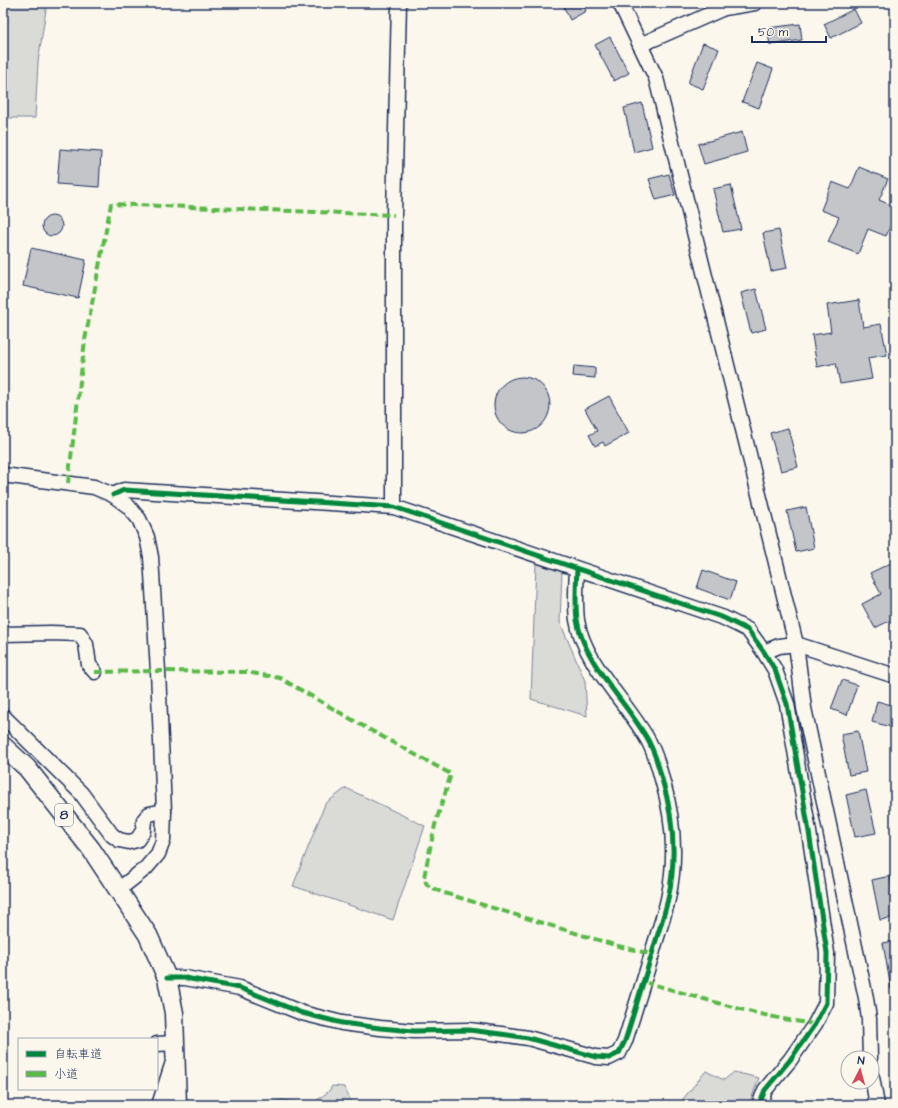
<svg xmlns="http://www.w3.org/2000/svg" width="898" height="1108" font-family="'Architects Daughter','Klee One',sans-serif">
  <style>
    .green { fill: #dadad7; stroke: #7a849a }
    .building { fill: #c3c5c9; stroke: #1b2f5e }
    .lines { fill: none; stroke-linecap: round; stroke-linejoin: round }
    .minor-casing { stroke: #1b2f5e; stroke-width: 17 }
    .major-casing { stroke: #1b2f5e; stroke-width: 21 }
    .minor { stroke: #fbf7ec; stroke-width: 14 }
    .major { stroke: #fbf7ec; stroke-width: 18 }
    .quiet { stroke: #58b947; stroke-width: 4; stroke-dasharray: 8 4; stroke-linecap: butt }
    .cycleway-casing { stroke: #fbf7ec; stroke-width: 8 }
    .cycleway { stroke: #00873e; stroke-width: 5 }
    .labels { text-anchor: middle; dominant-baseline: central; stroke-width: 3; stroke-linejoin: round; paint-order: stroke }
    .shield { fill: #fbf7ec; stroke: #5e6b89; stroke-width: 1 }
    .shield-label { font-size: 13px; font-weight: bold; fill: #1b2f5e }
  </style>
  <rect width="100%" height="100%" fill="#fbf7ec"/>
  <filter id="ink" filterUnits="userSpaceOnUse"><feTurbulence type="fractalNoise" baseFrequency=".025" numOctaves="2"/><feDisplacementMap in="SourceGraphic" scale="8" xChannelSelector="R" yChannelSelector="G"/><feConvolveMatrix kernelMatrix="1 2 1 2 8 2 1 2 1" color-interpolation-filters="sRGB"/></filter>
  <g filter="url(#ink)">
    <g class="green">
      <path d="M3 3H47L38 62 35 118H3Z"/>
      <path d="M536 563 562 571 560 622 585 681 587 716 531 699Z"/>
      <path d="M346 788 425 826 393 920 293 886 325 804Z"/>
      <path d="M706 1071 724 1080 734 1072 759 1078 749 1105H678Z"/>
      <path d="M332 1086 344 1087 353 1105H270L271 1102 283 1100 311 1105 329 1091Z"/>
    </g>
    <g class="building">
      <path d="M562 3H582L586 11 570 20Z"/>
      <path d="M854 9 861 23 831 38 824 24Z"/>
      <path d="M800 24 802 40 770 45 767 28Z"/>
      <path d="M610 37 629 73 614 81 595 45Z"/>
      <path d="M703 43 719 49 703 89 688 83Z"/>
      <path d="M757 63 773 69 759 108 742 102Z"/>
      <path d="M642 103 652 147 634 152 624 108Z"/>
      <path d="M742 132 747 152 704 164 698 144Z"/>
      <path d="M60 149 101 152 99 187 57 184Z"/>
      <path d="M859 167 888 179 879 200 895 207V226L891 224 886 236 868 229 858 254 828 242 839 217 821 210 832 182 850 189Z"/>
      <path d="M669 174 675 195 656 200 649 179Z"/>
      <path d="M731 185 741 229 723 232 713 189Z"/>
      <circle cx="52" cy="226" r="10"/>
      <path d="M779 230 787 268 771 271 763 233Z"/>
      <path d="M31 248 86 260 78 298 23 286Z"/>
      <path d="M756 289 766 329 751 333 741 293Z"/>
      <path d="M859 300 863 327 881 324 887 355 868 358 872 379 840 384 836 363 817 367 812 335 831 332 827 305Z"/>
      <path d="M574 366 595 368V378L573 376Z"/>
      <circle cx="522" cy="405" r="28"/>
      <path d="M609 396 629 433 605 446 603 442 595 446 589 435 597 431 585 409Z"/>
      <path d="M788 428 798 467 781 471 770 433Z"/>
      <path d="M806 507 814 548 796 552 787 511Z"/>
      <path d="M893 562 895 566V618L875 628 862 604 881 594 870 573Z"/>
      <path d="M703 570 736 582 730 600 697 588Z"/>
      <path d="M842 680 857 685 847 715 831 709Z"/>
      <path d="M877 701 895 706V728L872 722Z"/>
      <path d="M858 731 866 772 849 775 841 734Z"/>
      <path d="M866 790 876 833 855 837 846 795Z"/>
      <path d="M890 876 895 902V917L880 920 872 880Z"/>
      <path d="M895 941V989H891L883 943Z"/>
    </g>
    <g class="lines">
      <g class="minor-casing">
        <g id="minor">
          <path d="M620 3 656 78 796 644 804 708 866 998 869 1019 870 1058"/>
          <path d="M724 8 755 3"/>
          <path d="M640 45 724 8 730 3"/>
          <path d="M3 475 94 487 113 495 128 506 139 519 147 537 151 557 158 671 164 811 163 841 158 854 146 868 118 890"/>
          <path d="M113 495 124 490 394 507 724 618 748 630 764 652 775 670 787 704 809 832 827 953 826 1003 815 1024 790 1060 765 1090 759 1105"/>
          <path d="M394 507V215L399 3"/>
          <path d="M3 634 51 633 80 634 86 644 89 665 95 672"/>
          <path d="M764 652 779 646 796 644 895 676"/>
          <path d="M3 716 81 793 112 835 119 840 129 842 137 840 143 831 144 820 149 814 164 811"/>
          <path d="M167 978H185L240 988 302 1013 342 1023 380 1028 414 1031 469 1030 501 1034 528 1038 596 1057 609 1058 619 1053 625 1041C634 1012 643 983 652 954 657 935 664 917 668 899 677 858 674 819 662 779 659 767 655 754 649 742 628 703 584 664 577 620 575 603 576 586 577 569"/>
          <path d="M157 1044 175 1043"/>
          <path d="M872 1077 877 1105"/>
          <path d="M159 1105 173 1062"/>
        </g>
      </g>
      <g class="major-casing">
        <path id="major" d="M3 746 27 768 91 849 148 935 167 978 174 1013 177 1105"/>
      </g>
      <use href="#minor" class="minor"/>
      <use href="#major" class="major"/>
      <g class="quiet">
        <path d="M68 483 85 340 111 204 394 215"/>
        <path d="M95 672 158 671 246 672 280 678 372 731 451 774 435 825 424 877 427 885 441 892 618 946 651 954"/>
        <path d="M644 982C700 997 757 1017 815 1024"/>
      </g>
      <g class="cycleway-casing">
        <g id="cycleway">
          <path d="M113 495 124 490 394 507 724 618 748 630 764 652 775 670 787 704 809 832 827 953 826 1003 815 1024 790 1060 765 1090 759 1105"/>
          <path d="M167 978H185L240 988 302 1013 342 1023 380 1028 414 1031 469 1030 501 1034 528 1038 596 1057 609 1058 619 1053 625 1041C634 1012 643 983 652 954 657 935 664 917 668 899 677 858 674 819 662 779 659 767 655 754 649 742 628 703 584 664 577 620 575 603 576 586 577 569"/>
        </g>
      </g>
      <use href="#cycleway" class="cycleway"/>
    </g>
  </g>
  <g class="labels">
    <rect class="shield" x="55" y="804" width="18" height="22" rx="3"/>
    <g class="shield-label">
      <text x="64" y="815">8</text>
    </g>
  </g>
  <rect width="898" height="1108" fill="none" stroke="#fbf7ec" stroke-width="16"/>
  <rect x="8" y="8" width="882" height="1092" fill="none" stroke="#1b2f5e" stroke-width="1.5" filter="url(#ink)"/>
  <rect x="18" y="1038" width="140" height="52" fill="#fbf7ec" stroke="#a1a7b3"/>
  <rect x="26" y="1051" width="20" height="6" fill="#00873e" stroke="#a1a7b3"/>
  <text x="54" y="1058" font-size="12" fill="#1b2f5e">自転車道</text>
  <rect x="26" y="1071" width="20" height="6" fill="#58b947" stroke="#a1a7b3"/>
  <text x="54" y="1078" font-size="12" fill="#1b2f5e">小道</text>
  <g transform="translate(860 1070) rotate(6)"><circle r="19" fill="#fbf7ec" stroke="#a1a7b3"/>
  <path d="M0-3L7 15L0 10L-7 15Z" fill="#d1495b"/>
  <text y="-6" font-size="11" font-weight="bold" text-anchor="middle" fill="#1b2f5e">N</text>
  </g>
  <path d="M752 36v6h74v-6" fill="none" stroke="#1b2f5e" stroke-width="2"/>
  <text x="758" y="36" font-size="12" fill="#1b2f5e" stroke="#fbf7ec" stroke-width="3" paint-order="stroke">50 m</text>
</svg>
